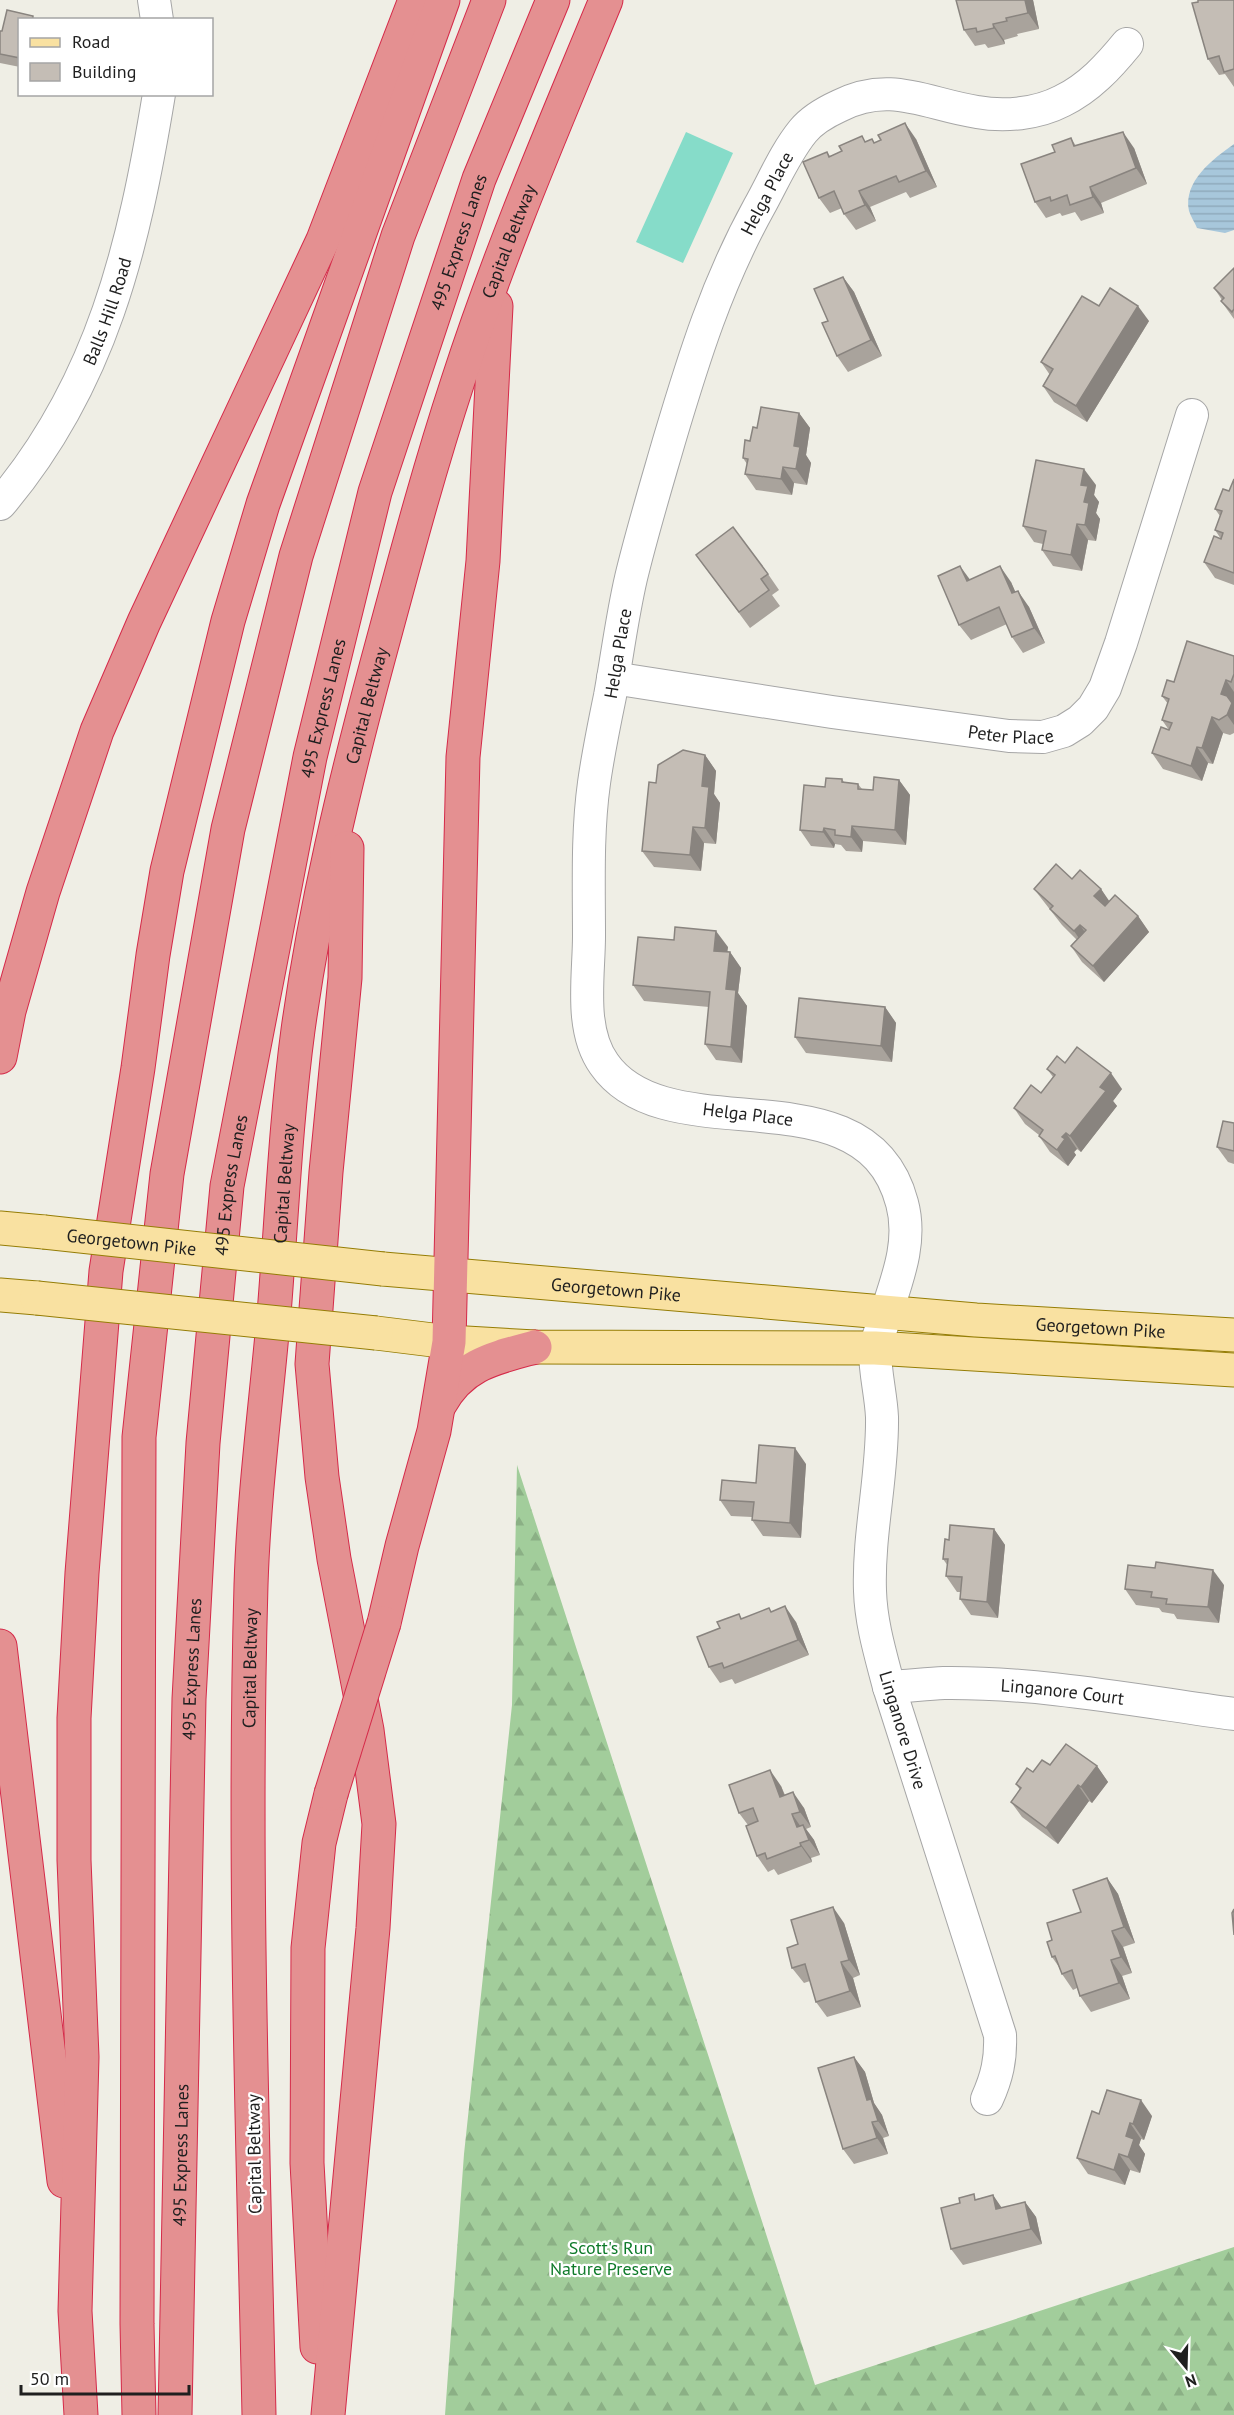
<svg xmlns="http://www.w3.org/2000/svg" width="1234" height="2415" font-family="'PT Sans',sans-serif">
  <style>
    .forest { fill: url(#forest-firs) }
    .pitch { fill: #86dcc9 }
    .water { fill: url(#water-rules) }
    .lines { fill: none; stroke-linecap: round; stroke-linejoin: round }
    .minor-casing { stroke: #a6a6a6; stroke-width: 34 }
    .major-casing { stroke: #957d05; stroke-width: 35 }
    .highway-casing { stroke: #d52a49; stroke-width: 35 }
    .minor { stroke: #fff; stroke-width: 32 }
    .major { stroke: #f9e1a1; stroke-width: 33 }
    .highway { stroke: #e49091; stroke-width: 33 }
    .major-bridge-casing { stroke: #957d05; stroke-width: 35; stroke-linecap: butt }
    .highway-bridge-casing { stroke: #d52a49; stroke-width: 35; stroke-linecap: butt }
    .major-bridge { stroke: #f9e1a1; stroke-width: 33 }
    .highway-bridge { stroke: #e49091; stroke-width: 33 }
    .wall { fill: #a9a39c }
    .shaded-wall { fill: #89847f }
    .building { fill: #c4bdb5; stroke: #89847f; stroke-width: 1.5 }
    .labels { text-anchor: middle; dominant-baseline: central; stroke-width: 4.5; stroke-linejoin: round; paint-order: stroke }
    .street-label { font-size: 18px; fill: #1f1f1f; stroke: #fff }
    .park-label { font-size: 18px; fill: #0f7b2a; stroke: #fff }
  </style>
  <defs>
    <pattern id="forest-firs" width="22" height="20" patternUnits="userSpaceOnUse" patternTransform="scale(1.5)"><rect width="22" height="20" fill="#a2cd9b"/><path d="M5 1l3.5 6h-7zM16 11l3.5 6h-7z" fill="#8bb085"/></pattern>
    <pattern id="water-rules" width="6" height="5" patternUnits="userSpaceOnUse" patternTransform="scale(1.5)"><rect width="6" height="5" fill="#a7c7db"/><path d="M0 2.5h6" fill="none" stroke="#8faabc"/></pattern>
  </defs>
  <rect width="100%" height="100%" fill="#efeee5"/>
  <path class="forest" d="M517 1465 815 2385 1234 2247V2415H445L464 2154 512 1705Z"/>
  <path class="pitch" d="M686 132 733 153 683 263 636 242Z"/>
  <path class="water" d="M1234 144V230L1225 233 1197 228C1195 223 1191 217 1189 211 1183 181 1213 159 1234 144Z"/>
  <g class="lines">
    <g class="minor-casing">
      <g id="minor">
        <path d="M154 0 157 20"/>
        <path id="s1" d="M0 504C102 384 134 246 159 94"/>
        <path id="s2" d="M613 678 832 712 1009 736 1043 737 1064 731 1080 721 1093 708 1105 688 1121 643 1192 415"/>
        <path id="s3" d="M889 1687C907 1686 926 1684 944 1683 1041 1682 1138 1701 1234 1714"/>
        <path id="s4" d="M987 2099C997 2077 1001 2059 1000 2035L889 1687C881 1656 871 1624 870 1591 868 1533 883 1475 882 1417 881 1395 875 1373 875 1351 876 1341 881 1330 884 1320 896 1282 913 1243 902 1203 866 1065 668 1156 604 1064 579 1029 589 976 589 936 589 885 587 833 594 783 598 754 604 725 610 696 617 657 622 617 631 578 642 532 656 486 669 441 694 357 717 283 759 207 773 182 785 153 803 131 812 120 826 112 839 106 890 80 926 104 977 112 1004 117 1037 114 1062 101 1089 88 1109 66 1127 44"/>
      </g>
    </g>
    <g class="major-casing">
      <g id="major">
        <path d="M0 1228 44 1232"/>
        <path id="s5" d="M383 1269 976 1320 1234 1335"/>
        <path d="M0 1295 37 1298"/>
        <path d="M376 1333 449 1342 535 1347 875 1348 1234 1370"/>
      </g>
    </g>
    <g class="highway-casing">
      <g id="highway">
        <path d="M0 1057 9 1011 43 892 97 731 144 622 323 240 415 0"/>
        <path d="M440 1404C462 1364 494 1358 535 1347"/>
        <path d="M384 1623 402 1546 434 1431 449 1342 463 757 483 561 496 306"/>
        <path d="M0 1646 64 2181"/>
        <path d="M317 2347 307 2163 308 1948 319 1843 331 1794"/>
        <path d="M81 2415 75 2311 82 2057 74 1860V1718L82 1573 106 1271 138 1068 153 955 167 871 228 621 263 504 443 0"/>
        <path d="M139 2415 137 2324 139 1437 167 1174 228 829 296 556 398 236 489 0"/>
        <path id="s6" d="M175 2415 189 1699 203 1443 227 1186 310 757 375 492 479 179 553 0"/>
        <path id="s7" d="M259 2415C253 2138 243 1862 251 1585 254 1490 267 1396 275 1301 282 1211 286 1120 298 1030 315 907 344 786 376 667 402 571 427 475 458 381 500 251 554 126 606 0"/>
        <path d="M328 2415 373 1928 379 1824 367 1730 334 1559 322 1477 312 1364 326 1172 345 978 347 848"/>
      </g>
    </g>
    <use href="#minor" class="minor"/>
    <use href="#major" class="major"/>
    <use href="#highway" class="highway"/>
    <g class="major-bridge-casing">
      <g id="major-bridge">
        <path id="s8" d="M44 1232 383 1269"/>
        <path d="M37 1298 376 1333"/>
      </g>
    </g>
    <g class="highway-bridge-casing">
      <path id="highway-bridge" d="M331 1794 384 1623"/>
    </g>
    <use href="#major-bridge" class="major-bridge"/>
    <use href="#highway-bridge" class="highway-bridge"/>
  </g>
  <g class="wall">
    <path d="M956 0H1033L1039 29 1017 34 1018 36 1004 40 1005 44 988 48 985 44 975 46 964 30Z"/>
    <path d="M1234 0V87L1225 74 1219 75 1208 59Z"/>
    <path d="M7 10 33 16 35 20H20V67L0 63V31H2Z"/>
    <path d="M1071 138 1076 146 1134 148 1147 184 1101 203 1104 213 1081 221 1075 212 1062 216 1060 213 1046 218 1035 202 1055 152Z"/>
    <path d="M872 139 875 143 916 139 937 187 910 198 906 192 870 207 876 221 856 230 844 214 842 208 830 213 819 198 827 152 830 156Z"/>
    <path d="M1234 268V319L1221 301 1222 300 1214 288Z"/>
    <path d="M843 277 854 292 882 356 848 372 837 356 828 321Z"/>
    <path d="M1099 306 1149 321 1087 422 1054 402 1043 386 1050 375 1041 362Z"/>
    <path d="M799 413 810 428 806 455 811 463 807 485 794 483 792 495 756 490 745 474 747 464 743 458 757 428Z"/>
    <path d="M1234 479V585L1215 578 1204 562 1221 539 1215 530 1220 516 1215 509 1229 491Z"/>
    <path d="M1096 485 1094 495 1099 502 1096 513 1100 519 1096 541 1088 540 1082 571 1053 566 1042 550 1043 544 1034 542 1023 526Z"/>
    <path d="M696 555 768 574 779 590 772 595 780 606 750 628Z"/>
    <path d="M970 579 1011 582 1015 592 1029 607 1045 643 1023 653 1012 637 1007 624 971 640 959 625Z"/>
    <path d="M1234 656V733L1230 735 1223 733 1213 764 1208 763 1202 781 1163 769 1152 753 1169 730 1162 720 1168 704 1162 696 1174 682Z"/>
    <path d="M705 755 716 771 714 794 720 803 716 844 704 843 701 871 654 867 642 851 656 783Z"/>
    <path d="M842 779 844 782 858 784 862 789 873 790 899 780 910 795 906 845 863 841 862 852 846 851 841 845 835 844 834 848 811 846 800 830 825 787Z"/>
    <path d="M1072 879 1101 889 1109 902 1138 916 1149 932 1104 982 1082 962 1071 946 1077 940 1062 925 1034 889Z"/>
    <path d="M728 947 727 952H730L741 968 738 993 747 1006 742 1063 716 1060 705 1044 709 1007 644 1001 633 985Z"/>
    <path d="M885 1007 896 1023 892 1062 806 1053 795 1037Z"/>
    <path d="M1065 1063 1122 1089 1113 1101 1117 1106 1081 1152 1077 1149 1074 1152 1076 1155 1068 1166 1050 1152 1039 1136V1135L1025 1124 1014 1108 1041 1093 1053 1077 1047 1069Z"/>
    <path d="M1234 1123V1164L1228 1162 1217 1147Z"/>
    <path d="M806 1464 801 1538 763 1536 752 1520V1517L731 1516 720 1500 756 1483Z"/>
    <path d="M994 1529 1005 1545 998 1618 971 1615 960 1599 961 1592H957L946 1576 948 1566 943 1559 949 1540Z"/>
    <path d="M1224 1585 1219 1623 1177 1619 1174 1614 1162 1612 1159 1608 1136 1605 1125 1589Z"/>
    <path d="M772 1611 796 1622 809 1655 735 1684 732 1679 720 1683 709 1667 720 1628 739 1614 742 1619Z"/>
    <path d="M1050 1765 1097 1766 1108 1782 1092 1803 1089 1801 1058 1844 1022 1817 1011 1802 1020 1790 1016 1784 1033 1772Z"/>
    <path d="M781 1786 785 1795 804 1808 811 1827 806 1829 814 1840 820 1855 811 1858 812 1862 778 1875 774 1869 768 1872 757 1856 748 1825 739 1813Z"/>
    <path d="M1107 1878 1118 1894 1135 1943 1123 1947 1132 1973 1122 1976 1130 1999 1091 2012 1080 1996 1077 1988 1073 1990 1062 1974 1059 1967 1052 1957V1940L1081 1912Z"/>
    <path d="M844 1923 860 1975 853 1978 861 2007 827 2017 816 2002 810 1981 804 1983 792 1968 798 1944Z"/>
    <path d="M854 2057 865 2072 874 2103 882 2115 889 2136 883 2138 888 2154 854 2164 843 2149Z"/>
    <path d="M1099 2114 1152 2116 1144 2140 1141 2139 1139 2145 1145 2154 1140 2173 1130 2170 1125 2185 1088 2174 1077 2158Z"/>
    <path d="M993 2195 1001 2208 1025 2202 1036 2217 1042 2244 963 2265 951 2249 977 2199Z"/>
  </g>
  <g class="shaded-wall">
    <path d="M1025 0H1033L1039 29 1028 13Z"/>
    <path d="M993 24 1004 40 1005 44 994 28Z"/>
    <path d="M905 123 916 139 937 187 926 171Z"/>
    <path d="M1123 132 1134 148 1147 184 1136 168Z"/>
    <path d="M1090 187 1101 203 1104 213 1093 197Z"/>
    <path d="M859 191 870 207 876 221 865 205Z"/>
    <path d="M843 277 854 292 882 356 871 340Z"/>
    <path d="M1138 306 1149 321 1087 422 1076 406Z"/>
    <path d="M799 413 810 428 806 455 811 463 807 485 796 469 794 446Z"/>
    <path d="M783 467 794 483 792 495 781 479Z"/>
    <path d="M1084 469 1096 485 1094 495 1099 502 1096 513 1100 519 1096 541 1085 525 1081 485Z"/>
    <path d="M1077 524 1088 540 1082 571 1071 555Z"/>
    <path d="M960 566 971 581H967Z"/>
    <path d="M1000 566 1011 582 1023 609 1012 593Z"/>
    <path d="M1018 591 1029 607 1045 643 1034 628Z"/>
    <path d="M1226 680 1234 692V725L1227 715 1221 694Z"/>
    <path d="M1212 717 1223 733 1213 764 1202 748Z"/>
    <path d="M1197 747 1208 763 1202 781 1191 766Z"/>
    <path d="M705 755 716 771 714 794 720 803 716 844 705 828 702 786Z"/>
    <path d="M899 780 910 795 906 845 895 830Z"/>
    <path d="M852 826 863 841 862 852 851 837Z"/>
    <path d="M693 827 704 843 701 871 690 855Z"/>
    <path d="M824 828 835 844 834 848 823 832Z"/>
    <path d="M1101 889 1112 905 1105 912 1094 896Z"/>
    <path d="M1138 916 1149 932 1104 982 1093 966Z"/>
    <path d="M1080 925 1091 941 1085 947 1074 931Z"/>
    <path d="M716 931 728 947 725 967 714 951Z"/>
    <path d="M730 952 741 968 738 993 747 1006 742 1063 731 1047 726 989Z"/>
    <path d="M885 1007 896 1023 892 1062 881 1046Z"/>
    <path d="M1111 1073 1122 1089 1113 1101 1117 1106 1081 1152 1070 1136 1100 1087Z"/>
    <path d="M1066 1133 1077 1149 1074 1152 1076 1155 1068 1166 1057 1150 1062 1137Z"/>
    <path d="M795 1448 806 1464 801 1538 790 1523Z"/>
    <path d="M994 1529 1005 1545 998 1618 987 1602Z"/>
    <path d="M1213 1570 1224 1585 1219 1623 1208 1607Z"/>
    <path d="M785 1606 796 1622 809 1655 798 1640Z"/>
    <path d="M1097 1766 1108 1782 1092 1803 1081 1787Z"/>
    <path d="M770 1770 781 1786 791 1813 780 1797Z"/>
    <path d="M1078 1785 1089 1801 1058 1844 1046 1828Z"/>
    <path d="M793 1792 804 1808 811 1827 800 1812Z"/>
    <path d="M792 1814 803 1830 797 1827Z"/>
    <path d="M803 1825 814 1840 820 1855 809 1840Z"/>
    <path d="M800 1843 811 1858 812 1862 801 1846Z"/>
    <path d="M1107 1878 1118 1894 1135 1943 1124 1927Z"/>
    <path d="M833 1907 844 1923 860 1975 849 1960Z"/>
    <path d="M1112 1931 1123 1947 1132 1973 1121 1957Z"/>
    <path d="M1111 1960 1122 1976 1130 1999 1119 1983Z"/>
    <path d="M841 1962 853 1978 861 2007 850 1991Z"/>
    <path d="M854 2057 865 2072 874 2103 882 2115 889 2136 878 2121 867 2100Z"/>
    <path d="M1141 2100 1152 2116 1144 2140 1133 2124Z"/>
    <path d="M872 2122 883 2138 888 2154 877 2138Z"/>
    <path d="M1130 2123 1141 2139 1139 2145 1145 2154 1140 2173 1128 2157 1126 2136Z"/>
    <path d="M1119 2154 1130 2170 1125 2185 1114 2170Z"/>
    <path d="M993 2195 1004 2211 996 2209Z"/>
    <path d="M1025 2202 1036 2217 1042 2244 1031 2229Z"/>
  </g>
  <g class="building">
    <path d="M956 0H1025L1028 13 1006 18 1007 21 993 24 994 28 977 32 976 28 964 30Z"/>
    <path d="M1198 0H1234V69L1224 72 1219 56 1208 59 1192 3 1198 2Z"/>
    <path d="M7 10 33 16 32 20H20V58L0 54V31H2Z"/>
    <path d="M905 123 926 171 899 182 896 176 859 191 865 205 844 214 834 191 819 198 803 162 827 152 829 157 842 151 839 146 862 136 865 142 872 139 874 143 881 140 878 135Z"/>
    <path d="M1123 132 1136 168 1090 187 1093 197 1070 205 1067 195 1051 201 1050 197 1035 202 1021 164 1055 152 1052 145 1071 138 1074 146Z"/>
    <path d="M1234 268V309L1232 312 1221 301 1224 298 1214 288Z"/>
    <path d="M843 277 871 340 837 356 822 323 828 321 814 289Z"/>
    <path d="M1110 288 1138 306 1076 406 1043 386 1053 369 1041 362 1082 296 1099 306Z"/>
    <path d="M761 407 799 413 794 446 800 447 796 469 783 467 781 479 745 474 748 459 743 458 745 440 750 441 753 427 757 428Z"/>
    <path d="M1036 460 1084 469 1081 485 1088 486 1084 502 1089 503 1085 525 1077 524 1071 555 1042 550 1046 531 1023 526Z"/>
    <path d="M1234 479V573L1204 562 1214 536 1221 539 1223 533 1215 530 1222 511 1215 509 1223 489 1229 491Z"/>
    <path d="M733 527 768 574 761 579 769 590 739 612 696 555Z"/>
    <path d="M960 566 967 581 1000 566 1012 593 1018 591 1034 628 1012 637 999 607 959 625 938 576Z"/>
    <path d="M1187 641 1234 656V674L1231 682 1226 680 1221 694 1227 696 1232 703 1227 715 1219 720 1212 717 1202 748 1197 747 1191 766 1152 753 1161 727 1169 730 1172 723 1162 720 1169 699 1162 696 1167 680 1174 682Z"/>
    <path d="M683 750 705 755 702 786 709 787 705 828 693 827 690 855 642 851 649 782 656 783 658 765Z"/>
    <path d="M874 777 899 780 895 830 852 826 851 837 835 835V830L824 828 823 832 800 830 804 785 825 787 826 778 842 779V782L858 784V789L873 790Z"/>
    <path d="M1056 864 1072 879 1080 870 1101 889 1094 896 1105 906 1115 895 1138 916 1093 966 1071 946 1086 930 1080 925 1074 931 1050 909 1053 906 1034 889Z"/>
    <path d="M675 927 716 931 714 951 730 952 726 989 736 990 731 1047 705 1044 710 992 633 985 638 937 674 940Z"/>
    <path d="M799 998 885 1007 881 1046 795 1037Z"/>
    <path d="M1077 1047 1111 1073 1100 1087 1106 1091 1070 1136 1066 1133 1062 1137 1065 1139 1057 1150 1039 1136 1043 1130 1014 1108 1031 1085 1041 1093 1055 1075 1047 1069 1057 1056 1065 1063Z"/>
    <path d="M1223 1121 1234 1123V1151L1217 1147Z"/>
    <path d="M759 1445 795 1448 790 1523 752 1520 754 1502 720 1500 722 1480 756 1483Z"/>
    <path d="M950 1525 994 1529 987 1602 960 1599 962 1577 946 1576 948 1559H943L945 1539 949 1540Z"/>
    <path d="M1156 1562 1213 1570 1208 1607 1166 1604 1167 1599 1151 1597 1152 1592 1125 1589 1128 1565 1155 1568Z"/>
    <path d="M785 1606 798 1640 724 1668 722 1663 709 1667 697 1637 720 1628 717 1622 739 1614 741 1619 769 1608 771 1612Z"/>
    <path d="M1066 1744 1097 1766 1081 1787 1078 1785 1046 1828 1011 1802 1021 1788 1016 1784 1027 1768 1033 1772 1042 1760 1050 1765Z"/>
    <path d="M770 1770 780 1797 793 1792 800 1812 792 1814 797 1827 803 1825 809 1840 800 1843 801 1846 767 1859 765 1853 757 1856 746 1826 758 1821 753 1808 739 1813 729 1785Z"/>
    <path d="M1107 1878 1124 1927 1112 1931 1121 1957 1111 1960 1119 1983 1080 1996 1072 1970 1062 1974 1055 1956 1052 1957 1047 1942 1052 1940 1047 1923 1081 1912 1073 1890Z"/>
    <path d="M833 1907 849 1960 841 1962 850 1991 816 2002 805 1964 792 1968 787 1948 798 1944 791 1920Z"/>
    <path d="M1234 1909V1935L1232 1913Z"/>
    <path d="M854 2057 867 2100 871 2099 878 2121 872 2122 877 2138 843 2149 818 2068Z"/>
    <path d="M1107 2090 1141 2100 1133 2124 1130 2123 1126 2136 1134 2139 1128 2157 1119 2154 1114 2170 1077 2158 1092 2111 1099 2114Z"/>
    <path d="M974 2194 975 2200 993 2195 996 2209 1025 2202 1031 2229 951 2249 941 2208 960 2203 959 2198Z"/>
  </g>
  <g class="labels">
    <g class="street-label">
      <text stroke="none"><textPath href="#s4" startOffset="2175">Helga Place</textPath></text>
      <text stroke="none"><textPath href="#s6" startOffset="2204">495 Express Lanes</textPath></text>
      <text stroke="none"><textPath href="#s7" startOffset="2205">Capital Beltway</textPath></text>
      <text stroke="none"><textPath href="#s1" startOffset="222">Balls Hill Road</textPath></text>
      <text stroke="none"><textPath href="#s4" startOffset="1689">Helga Place</textPath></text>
      <text stroke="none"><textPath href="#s7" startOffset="1719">Capital Beltway</textPath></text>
      <text stroke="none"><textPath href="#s6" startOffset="1718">495 Express Lanes</textPath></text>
      <text stroke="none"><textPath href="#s2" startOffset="402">Peter Place</textPath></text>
      <text transform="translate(748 1114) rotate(7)">Helga Place</text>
      <text stroke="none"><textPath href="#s7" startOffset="1233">Capital Beltway</textPath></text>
      <text stroke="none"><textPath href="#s6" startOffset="1232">495 Express Lanes</textPath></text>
      <text stroke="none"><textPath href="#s8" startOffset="88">Georgetown Pike</textPath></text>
      <text stroke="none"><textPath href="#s5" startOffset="234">Georgetown Pike</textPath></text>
      <text stroke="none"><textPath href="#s5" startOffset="720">Georgetown Pike</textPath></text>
      <text stroke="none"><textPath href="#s6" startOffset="746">495 Express Lanes</textPath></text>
      <text stroke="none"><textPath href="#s7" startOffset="747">Capital Beltway</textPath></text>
      <text stroke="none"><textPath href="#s3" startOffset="174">Linganore Court</textPath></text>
      <text transform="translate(903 1730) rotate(73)">Linganore Drive</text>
      <text transform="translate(254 2154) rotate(-91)">Capital Beltway</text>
      <text stroke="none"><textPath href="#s6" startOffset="260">495 Express Lanes</textPath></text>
    </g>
    <g class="park-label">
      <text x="611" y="2247">Scott's Run<tspan x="611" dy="21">Nature Preserve</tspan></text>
    </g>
  </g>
  <rect x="18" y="18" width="195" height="78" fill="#ffffff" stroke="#a5a5a5" stroke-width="1.5"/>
  <rect x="30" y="38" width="30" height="9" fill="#f9e1a1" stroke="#a5a5a5" stroke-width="1.5"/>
  <text x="72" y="48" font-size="18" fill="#1f1f1f">Road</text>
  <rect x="30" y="63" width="30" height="18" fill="#c4bdb5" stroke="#a5a5a5" stroke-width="1.5"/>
  <text x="72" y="78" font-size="18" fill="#1f1f1f">Building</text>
  <g transform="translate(1186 2367) rotate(161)" stroke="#ffffff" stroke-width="4.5" paint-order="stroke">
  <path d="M0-4.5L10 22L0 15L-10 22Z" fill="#1f1f1f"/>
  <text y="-9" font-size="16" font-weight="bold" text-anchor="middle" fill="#1f1f1f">N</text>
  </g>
  <path d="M21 2385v9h168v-9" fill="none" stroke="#1f1f1f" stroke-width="3"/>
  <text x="30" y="2385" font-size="18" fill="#1f1f1f" stroke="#ffffff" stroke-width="4.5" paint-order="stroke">50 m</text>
</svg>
